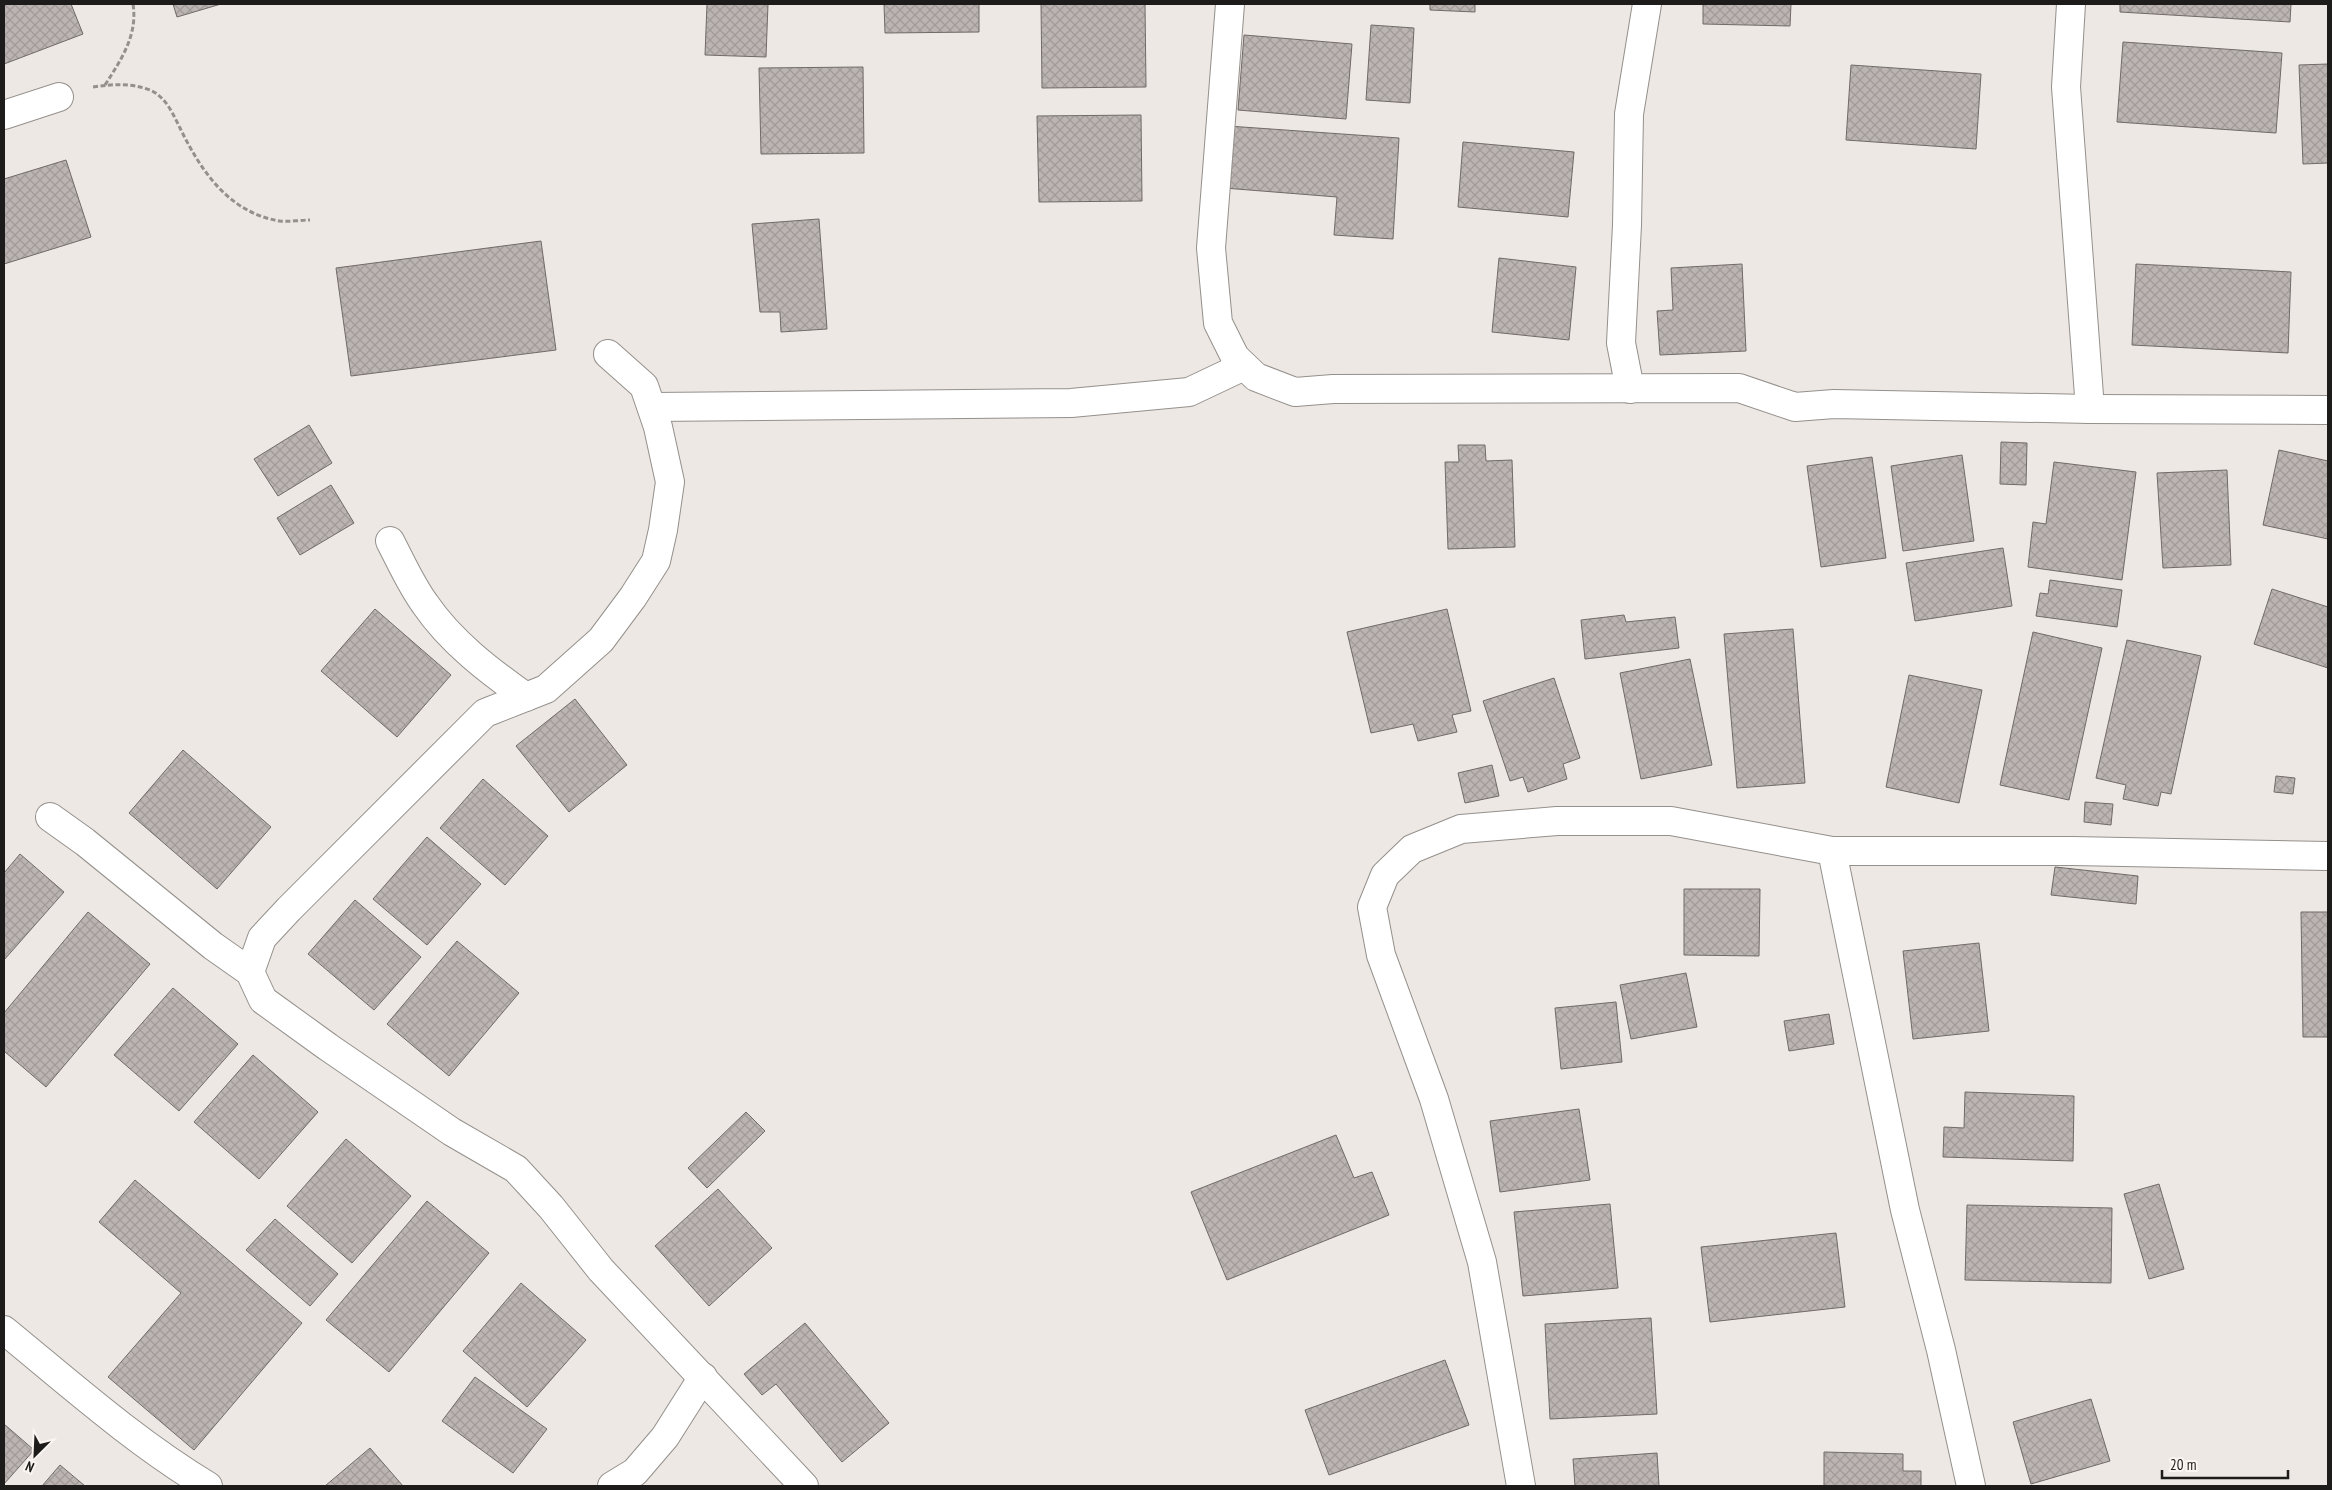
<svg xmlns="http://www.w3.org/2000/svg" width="2332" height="1490" font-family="'PT Sans Narrow',sans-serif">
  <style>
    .building { fill: url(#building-cross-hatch); stroke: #706a68 }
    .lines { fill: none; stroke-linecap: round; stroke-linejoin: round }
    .street-casing { stroke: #94908c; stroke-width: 30 }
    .path { stroke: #94918d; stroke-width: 3; stroke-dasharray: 5 2.5; stroke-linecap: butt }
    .street { stroke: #fff; stroke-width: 28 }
  </style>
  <defs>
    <pattern id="building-cross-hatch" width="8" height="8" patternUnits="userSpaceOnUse" patternTransform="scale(1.25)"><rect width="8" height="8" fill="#bbb4b2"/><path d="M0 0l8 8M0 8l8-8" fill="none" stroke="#a09a98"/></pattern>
  </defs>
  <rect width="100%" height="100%" fill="#ede8e3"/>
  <g class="building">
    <path d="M4 4H71L83 34 4 64Z"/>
    <path d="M173 4H221L177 17Z"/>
    <path d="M707 4H768L766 57 705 55Z"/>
    <path d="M884 4H979V32L885 33Z"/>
    <path d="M1041 4H1145L1146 87 1042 88Z"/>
    <path d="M1430 4H1475V12L1430 10Z"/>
    <path d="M1703 4H1791L1790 26 1703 24Z"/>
    <path d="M2120 4H2291L2290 22 2120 12Z"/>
    <path d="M1371 25 1414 28 1410 103 1366 100Z"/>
    <path d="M1244 35 1352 44 1346 119 1238 110Z"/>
    <path d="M2123 42 2282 53 2276 133 2117 122Z"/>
    <path d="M2328 64V163L2303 164 2299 65Z"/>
    <path d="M1851 65 1981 74 1976 149 1846 140Z"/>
    <path d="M863 67 864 153 761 154 759 68Z"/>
    <path d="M1141 115 1142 201 1039 202 1037 116Z"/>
    <path d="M1228 126 1399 138 1393 239 1334 235 1337 197 1224 188Z"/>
    <path d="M1463 142 1574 152 1568 217 1458 207Z"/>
    <path d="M66 160 91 237 4 264V179Z"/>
    <path d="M819 219 827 329 781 332 780 312H760L752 224Z"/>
    <path d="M541 241 556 350 351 376 336 268Z"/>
    <path d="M1499 258 1576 267 1569 340 1492 332Z"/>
    <path d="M1742 264 1746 351 1660 355 1657 311 1673 310 1671 268Z"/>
    <path d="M2136 264 2291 272 2288 353 2132 345Z"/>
    <path d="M309 425 332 463 278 496 254 459Z"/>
    <path d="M2001 442 2027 443 2026 485 2000 484Z"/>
    <path d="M1458 445H1485L1486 461 1512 460 1515 547 1448 549 1445 462H1459Z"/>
    <path d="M2279 450 2328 461V539L2263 525Z"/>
    <path d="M1962 455 1974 541 1903 551 1891 466Z"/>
    <path d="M1872 457 1886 558 1821 567 1807 466Z"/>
    <path d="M2054 462 2136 472 2122 580 2028 567 2033 522 2046 524Z"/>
    <path d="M2227 470 2231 565 2163 568 2157 473Z"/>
    <path d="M331 485 354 523 300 555 277 518Z"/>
    <path d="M2003 548 2012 606 1915 621 1906 563Z"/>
    <path d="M2050 580 2122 590 2117 627 2036 616 2040 593 2048 594Z"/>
    <path d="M2272 589 2328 607V668L2254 644Z"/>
    <path d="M375 609 451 675 397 737 321 671Z"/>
    <path d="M1447 609 1471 711 1452 715 1457 732 1418 741 1413 724 1371 733 1347 632Z"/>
    <path d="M1624 615 1626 622 1675 617 1679 648 1585 659 1581 620Z"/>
    <path d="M1793 629 1805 783 1737 788 1724 634Z"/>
    <path d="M2033 632 2102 648 2069 800 2000 785Z"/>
    <path d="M2127 640 2201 656 2171 794 2161 792 2158 806 2123 799 2126 785 2096 778Z"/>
    <path d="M1690 659 1712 765 1641 779 1620 673Z"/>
    <path d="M1909 675 1982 690 1959 803 1886 787Z"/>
    <path d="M1554 678 1580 758 1563 764 1567 779 1528 792 1523 777 1510 781 1483 701Z"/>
    <path d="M575 699 627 765 569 812 516 746Z"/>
    <path d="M183 750 271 827 217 889 129 813Z"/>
    <path d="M1492 765 1499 796 1465 803 1458 773Z"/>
    <path d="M2276 776 2295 778 2293 794 2274 792Z"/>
    <path d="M483 779 548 836 505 885 440 828Z"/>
    <path d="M2085 802 2113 804 2111 825 2084 822Z"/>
    <path d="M427 837 481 884 427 945 373 899Z"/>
    <path d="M20 854 64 892 4 960V873Z"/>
    <path d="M2055 867 2138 876 2136 904 2051 895Z"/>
    <path d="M1684 889H1760L1759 956 1684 955Z"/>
    <path d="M355 900 421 957 374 1010 308 954Z"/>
    <path d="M88 912 150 964 46 1087 4 1051V1013Z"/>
    <path d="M2301 912H2328V1037H2303Z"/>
    <path d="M457 941 519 993 449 1076 387 1024Z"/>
    <path d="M1979 943 1989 1031 1913 1039 1903 951Z"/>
    <path d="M1686 973 1697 1027 1631 1039 1620 985Z"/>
    <path d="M173 988 238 1044 179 1111 114 1055Z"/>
    <path d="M1616 1002 1622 1062 1561 1069 1555 1008Z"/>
    <path d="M1829 1014 1834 1044 1789 1051 1784 1021Z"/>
    <path d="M253 1055 318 1112 259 1179 194 1122Z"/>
    <path d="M1965 1092 2074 1096 2073 1161 1943 1157 1944 1127 1964 1128Z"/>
    <path d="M1579 1109 1590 1180 1500 1192 1490 1121Z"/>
    <path d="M746 1112 765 1131 707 1188 688 1168Z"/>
    <path d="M1336 1135 1354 1178 1372 1172 1389 1215 1227 1280 1191 1192Z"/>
    <path d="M346 1139 411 1196 352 1263 287 1206Z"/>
    <path d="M135 1180 302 1323 194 1450 108 1377 181 1293 99 1222Z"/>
    <path d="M2159 1184 2184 1269 2149 1279 2124 1194Z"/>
    <path d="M718 1189 772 1248 709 1306 655 1246Z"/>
    <path d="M427 1201 489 1253 389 1372 326 1320Z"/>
    <path d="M1610 1204 1618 1288 1523 1296 1514 1212Z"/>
    <path d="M1967 1205 2112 1208 2111 1283 1965 1280Z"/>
    <path d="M275 1219 338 1274 310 1306 246 1250Z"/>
    <path d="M1836 1233 1845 1307 1710 1322 1701 1247Z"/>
    <path d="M521 1283 586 1340 527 1407 463 1351Z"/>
    <path d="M1651 1318 1657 1414 1550 1419 1545 1324Z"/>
    <path d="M805 1323 889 1423 842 1462 776 1384 762 1395 744 1374Z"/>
    <path d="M1445 1360 1469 1425 1329 1475 1305 1410Z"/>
    <path d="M475 1377 547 1429 513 1473 442 1421Z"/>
    <path d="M2091 1399 2110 1461 2031 1484 2013 1422Z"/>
    <path d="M4 1424 34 1450 4 1484Z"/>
    <path d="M370 1448 403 1486H325Z"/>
    <path d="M1824 1452 1903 1454V1471H1921V1486H1824Z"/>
    <path d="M1657 1453 1659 1486H1575L1573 1459Z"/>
    <path d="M60 1465 85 1486H42Z"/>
  </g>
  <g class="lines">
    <g class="street-casing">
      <g id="street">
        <path d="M1230 4 1211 248 1218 323 1235 357 1256 377 1295 392 1333 389 1739 388 1795 407 1834 404 2090 409 2328 410"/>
        <path d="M2071 4 2066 87 2090 409"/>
        <path d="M4 115 59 97"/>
        <path d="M1630 389 1621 343 1627 225 1629 114 1647 4"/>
        <path d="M652 407 1071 403 1189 392 1244 366"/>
        <path d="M390 541C401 562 411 585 425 604 451 642 489 671 526 697"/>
        <path d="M50 817 85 842 213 946 250 972 263 1000 328 1047 452 1132 516 1169 551 1207 601 1270 804 1486"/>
        <path d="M1832 851 1905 1210 1941 1350 1971 1486"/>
        <path d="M250 972 262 938 289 909 485 713 546 689 601 640 633 597 656 561 663 530 670 482 658 427 644 386 608 354"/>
        <path d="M4 1330C70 1384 135 1442 208 1486"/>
        <path d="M612 1486 635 1472 665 1437 703 1377"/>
        <path d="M1521 1486 1482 1262 1434 1099 1381 955 1372 907 1385 875 1412 849 1461 829 1557 821H1671L1832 851H2073L2328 856"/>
      </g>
    </g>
    <g class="path">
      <path d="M105 85C121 60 138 35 133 4"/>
      <path d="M93 87C113 84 131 83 150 90 166 97 173 114 180 128 201 171 229 213 280 221 289 222 301 220 310 220"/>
    </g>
    <use href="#street" class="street"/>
  </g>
  <rect width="2332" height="1490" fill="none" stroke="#1d1c1a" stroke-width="10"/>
  <g transform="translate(35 1455) rotate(204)" stroke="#faf5f0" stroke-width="4" paint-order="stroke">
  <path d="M0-4L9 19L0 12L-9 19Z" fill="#1d1c1a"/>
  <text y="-8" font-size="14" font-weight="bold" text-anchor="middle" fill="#1d1c1a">N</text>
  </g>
  <path d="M2162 1470v8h126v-8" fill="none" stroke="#1d1c1a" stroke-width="2.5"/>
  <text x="2170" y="1470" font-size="15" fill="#1d1c1a" stroke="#faf5f0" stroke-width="4" paint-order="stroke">20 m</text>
</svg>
